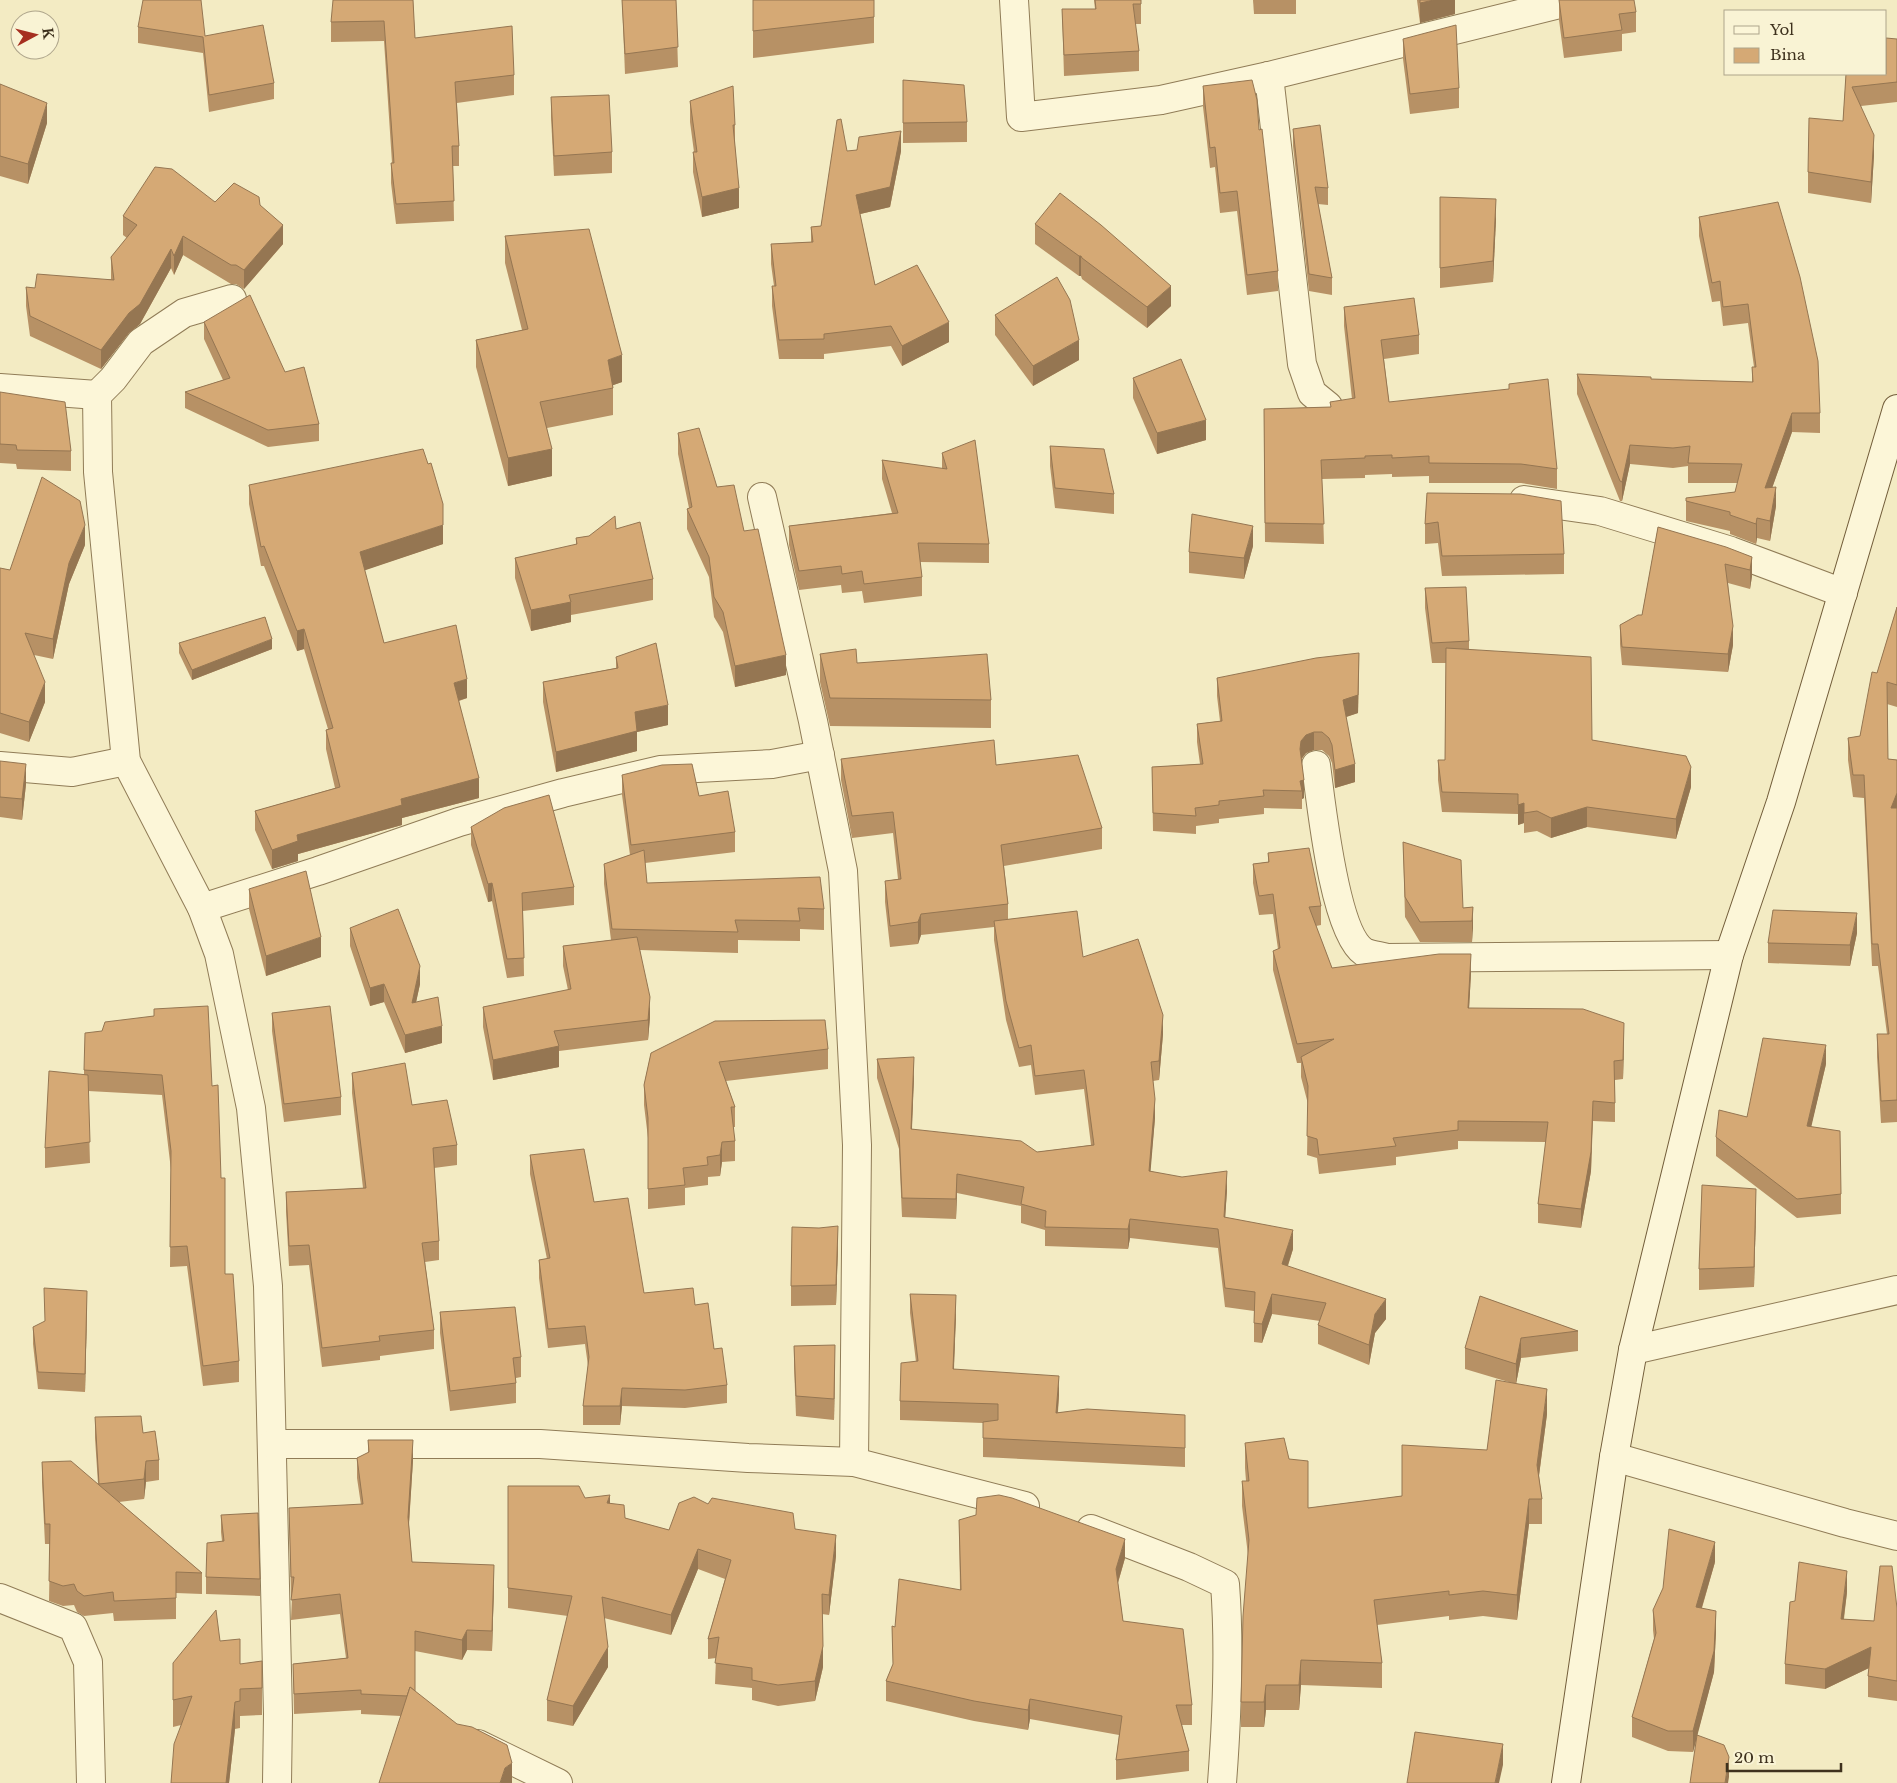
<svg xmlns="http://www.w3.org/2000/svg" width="1897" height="1783" font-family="'Libre Baskerville',serif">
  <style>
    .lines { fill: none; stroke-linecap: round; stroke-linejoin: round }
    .street-casing { stroke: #907c57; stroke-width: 30 }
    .secondary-casing { stroke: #725d3a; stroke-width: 30 }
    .street { stroke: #fcf6d8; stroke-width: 28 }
    .secondary { stroke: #fcf6d8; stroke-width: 28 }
    .wall { fill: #b79165 }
    .shaded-wall { fill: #957652 }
    .building { fill: #d5a975; stroke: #957652 }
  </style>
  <rect width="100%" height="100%" fill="#f3ebc3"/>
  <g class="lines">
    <g class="street-casing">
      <g id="street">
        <path d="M1014 0 1021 117 1161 100 1269 76 1576 0"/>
        <path d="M1269 76 1302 364 1312 393 1328 406"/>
        <path d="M232 299 184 313 141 342 113 379 97 395 98 472 126 761 202 908 219 954 251 1108 268 1286 278 1714 277 1783"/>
        <path d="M0 388 97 395"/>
        <path d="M762 497 813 721 843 871 857 1145 854 1462"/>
        <path d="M1524 500 1600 511 1731 551 1843 593"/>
        <path d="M1316 765C1321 802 1334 932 1364 952 1370 955 1380 956 1387 958L1729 955"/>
        <path d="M0 766 72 772 126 761"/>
        <path d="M202 908 318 871 459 822 563 793 660 770 772 764 820 755"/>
        <path d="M1633 1350 1897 1290"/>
        <path d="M272 1444H540L748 1458 854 1462 1025 1506"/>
        <path d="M1614 1457 1845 1523 1897 1536"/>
        <path d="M1091 1529 1189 1567 1225 1584C1230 1650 1227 1717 1222 1783"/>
        <path d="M0 1598 73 1627 88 1662 91 1783"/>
        <path d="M478 1744 558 1783"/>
      </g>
    </g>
    <g class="secondary-casing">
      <path id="secondary" d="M1566 1783 1614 1457 1633 1350 1729 955 1781 802 1897 409"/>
    </g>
    <use href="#street" class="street"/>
    <use href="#secondary" class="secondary"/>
  </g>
  <g class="wall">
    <path d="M413 0 415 38 514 75V95L457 103 459 146V166H453L454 221 396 224 391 183V163H392L384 41 331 42V22Z"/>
    <path d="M622 0H676L678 67 625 74Z"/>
    <path d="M753 0H874V43L753 58Z"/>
    <path d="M1094 0H1141V24H1135L1139 51V71L1064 76 1062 9H1095Z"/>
    <path d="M1253 0H1296V14H1254Z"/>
    <path d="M1417 0H1455V14L1420 23Z"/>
    <path d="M1559 0 1636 12V32L1622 34V51L1564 58 1559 20Z"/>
    <path d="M138 27 205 36 274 83V99L209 112 203 53 138 43Z"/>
    <path d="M1403 39 1459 88V108L1410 114 1403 59Z"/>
    <path d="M1897 39V102L1861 106 1874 155 1871 203 1808 193V172L1843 121 1846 74Z"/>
    <path d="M903 80 967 122V142L903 143Z"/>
    <path d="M0 84 47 123 28 184 0 176Z"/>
    <path d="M1203 86 1259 130 1278 271V291L1247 295 1237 211 1220 213 1215 167 1210 168 1203 107Z"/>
    <path d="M551 97 612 152V173L554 176 551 117Z"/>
    <path d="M690 101 735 125V145L739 208 702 217 693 172V152H694L690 122Z"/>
    <path d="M1293 129 1328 188V205L1318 204 1332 278V295L1309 291 1293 146Z"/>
    <path d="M847 151H901L890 207 860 214 875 285 949 342 902 366 891 346 824 354V359H779L772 306V286H774L771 264V244L811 242V227L821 226Z"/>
    <path d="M1440 197 1496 219 1493 282 1440 288Z"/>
    <path d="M215 202 260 205 283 244 244 289 236 284H231L183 255 174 275 171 268 140 324 129 333 101 369 30 336 26 306V287L35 288 111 279V257L127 238 123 235V216Z"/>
    <path d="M1699 217 1820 413V433L1792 432 1772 488 1776 506 1770 541 1757 538 1756 544 1730 534V531L1686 521V498L1735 492 1738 483H1688V466L1673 468 1630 464 1622 501H1620L1577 394V374L1651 379 1752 382V367H1754L1748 323 1723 326 1720 301 1712 302 1699 236Z"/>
    <path d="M1035 224 1171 306 1147 328 1082 279 1081 276H1079L1035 244Z"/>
    <path d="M505 236 622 382 613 385V415L547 428 552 476 508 486 476 367V340L522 330 505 263Z"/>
    <path d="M1344 307 1419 335V354L1384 359 1389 402 1557 469V489L1521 483H1429V476L1392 477V474L1365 475V478L1322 479 1324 544 1265 542 1264 409 1330 407 1352 399 1344 326Z"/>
    <path d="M995 315 1079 360 1033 386 995 335Z"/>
    <path d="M204 322 285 372 319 424V441L268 447 185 408V392L223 380 204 339Z"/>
    <path d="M1133 378 1206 440 1157 454 1133 398Z"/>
    <path d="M0 392 71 451V471L17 469 16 464 0 463Z"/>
    <path d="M678 433 717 487 744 531 786 675 735 687 723 632 714 617 709 577 687 529V509L689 508 678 454Z"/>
    <path d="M1050 446 1114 494V514L1055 508 1050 466Z"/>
    <path d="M942 453 989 544V563L920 562 922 577V596L864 603 862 591 842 593 841 585 799 590 789 545V526L892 513 882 479V460L942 469Z"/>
    <path d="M249 485 443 544 364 570 384 643 467 698 459 701 479 798 402 818V825L298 854V861L272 869 255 830V811L335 788 326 749V730L328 729 304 649 297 651 264 566H261L249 504Z"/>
    <path d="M1427 493 1564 554V574L1442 576 1438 543 1425 544V524Z"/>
    <path d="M1658 527 1752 557V576L1750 589 1728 583 1733 645 1728 672 1622 665 1620 644V625L1642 615Z"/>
    <path d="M616 529 653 579V600L571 615V622L531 631 515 578V558L576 545V538L589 536Z"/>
    <path d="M85 545 69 584 53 659 34 655 45 702 29 742 0 733V568L10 570Z"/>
    <path d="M1253 546 1244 579 1189 573V552Z"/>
    <path d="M1425 588 1469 641V649L1592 740 1691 787 1676 839 1587 827 1551 838 1537 831 1524 833V823L1518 825V814L1442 812 1438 780V760H1445L1446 663H1432L1425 608Z"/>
    <path d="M1897 607V707L1887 704 1888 759 1897 760V1122L1881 1123 1877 1057V1034H1887L1878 966H1872L1864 798 1853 797 1848 760V738L1860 736 1877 673Z"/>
    <path d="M179 643 272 649 192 680 179 653Z"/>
    <path d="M820 654 857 663 991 700V728L830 726 820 682Z"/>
    <path d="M616 657 668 725 637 732V751L556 772 543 702V682L616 668Z"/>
    <path d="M1359 671 1358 713 1346 717 1355 782 1335 788 1332 763 1329 756 1322 750H1314L1306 753 1302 759 1304 798 1302 799V809L1264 808V814L1219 819V823L1196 826V834L1153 831 1152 767 1200 764 1197 742V724L1220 721 1217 696V678Z"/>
    <path d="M841 759 996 765 1102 828V849L1004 866 1008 904V919L1083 957 1163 1034 1159 1080 1153 1081 1155 1118 1150 1171 1227 1190 1225 1217 1293 1249 1288 1266 1386 1319 1375 1333 1369 1365 1318 1344V1325L1320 1321 1272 1314 1262 1343 1254 1342V1311L1225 1307 1218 1248 1130 1238 1128 1249 1045 1246V1230L1021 1223V1206L957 1193 956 1219 902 1217 899 1149 877 1078V1059L914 1076 912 1129 1037 1152 1091 1145 1084 1089 1035 1095 1031 1065 1019 1067 1006 1020 994 940V927L921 935 918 944 890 947 885 902V881L898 879 893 833 852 838 841 780Z"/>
    <path d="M0 761 26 784 22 820 0 817Z"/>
    <path d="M622 775 699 796 735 832V852L645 863 647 883 824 909V930L800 929V941L738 940V953L640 950 650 1017 648 1040 559 1051V1067L493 1080 483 1027V1007L568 990 563 966V946L611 940 604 884V864L630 855 622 795Z"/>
    <path d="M471 827 574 887V905L523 911 524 976 507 978 492 901 488 902 471 845Z"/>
    <path d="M1403 842 1463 908 1473 907 1472 942H1420L1405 917Z"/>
    <path d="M1268 853 1321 906V925L1316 926 1332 968 1471 973 1469 1008 1624 1042 1623 1079 1615 1080V1122L1593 1121 1591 1171 1581 1228 1538 1223V1204L1546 1142 1458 1141V1149L1396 1157V1165L1319 1174 1317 1158 1307 1155 1308 1104 1301 1077V1063H1297L1273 970V951L1278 949 1273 914 1259 915 1253 883V864L1268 862Z"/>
    <path d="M249 889 321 957 266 976 249 909Z"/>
    <path d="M350 928 420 984 416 1002 442 1043 405 1053 384 1002 370 1006 350 946Z"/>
    <path d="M1857 933 1850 966 1768 963V943Z"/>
    <path d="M154 1009 212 1086 225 1274 239 1361V1382L203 1386 187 1266 170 1267 171 1170 162 1095 88 1091 90 1163 45 1168V1148L84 1075V1070L102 1031 154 1016Z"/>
    <path d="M272 1013 341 1097V1115L284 1122 272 1031Z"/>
    <path d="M828 1049V1069L726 1081 735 1107V1127H733L735 1141V1161L722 1162 720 1176 708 1177V1185L685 1188V1205L648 1209V1138L644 1105V1085L651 1053Z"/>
    <path d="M1826 1064 1811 1126 1841 1194V1214L1797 1218 1716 1156V1137Z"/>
    <path d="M352 1073 412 1105 457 1145V1165L434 1168 439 1241V1260L425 1262 434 1330V1349L380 1356V1360L322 1367 309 1265 289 1266 286 1211V1192L363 1188 352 1093Z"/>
    <path d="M530 1155 594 1202 644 1293 695 1305 714 1349 727 1385V1403L685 1408 622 1406 620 1425H583V1406L588 1366 585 1344 548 1348 539 1278V1260L547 1259 530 1174Z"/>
    <path d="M1756 1209 1754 1287 1699 1290V1269Z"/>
    <path d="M838 1246 836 1305 791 1306V1286Z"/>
    <path d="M910 1294 956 1314 954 1369 1059 1395 1058 1412 1185 1415V1467L983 1457V1423L900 1420V1401L916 1362 910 1313Z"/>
    <path d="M1480 1296 1578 1331V1351L1521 1358 1516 1384 1547 1414 1539 1476 1542 1499V1524H1529L1517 1620 1483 1616 1449 1620V1616L1377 1625 1382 1663V1688L1301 1685 1299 1710H1266L1264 1727H1241V1702L1248 1555 1242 1506V1481H1246L1245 1468V1443L1289 1459 1308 1508 1402 1496 1487 1450 1512 1383 1465 1369V1348Z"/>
    <path d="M87 1308 85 1392 38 1389 33 1344V1327Z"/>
    <path d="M440 1312 521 1357V1377L516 1378V1403L450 1411 440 1333Z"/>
    <path d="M794 1346 835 1365 834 1420 796 1416 794 1366Z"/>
    <path d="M95 1417 143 1433 159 1460V1480L146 1482 144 1499 119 1502 202 1573V1594L176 1593V1619L114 1621 113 1613 84 1616 77 1612 74 1605 63 1606 49 1601 50 1544H45L42 1482V1462L98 1484 95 1438Z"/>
    <path d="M368 1440 413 1460 409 1525 412 1562 494 1585 492 1651 467 1650 462 1660 415 1651V1691L512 1783 401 1716 361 1714V1710L294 1714 293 1664 346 1658 340 1614 291 1620 292 1597H291L289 1508 361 1505 357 1478V1458L368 1453Z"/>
    <path d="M508 1486 585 1498 610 1504 625 1518 669 1530 708 1504 795 1529 836 1556 829 1615 822 1614 823 1667 815 1701 778 1706 752 1700V1688L715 1684 716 1658 708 1659V1639L725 1579 698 1569 671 1635 604 1618 608 1667 573 1726 547 1721V1700L568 1616 508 1608Z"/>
    <path d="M221 1515 260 1579V1596L206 1594V1577L222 1541 221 1532Z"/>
    <path d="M959 1520 1125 1558 1118 1583 1123 1621 1192 1705V1725H1182L1189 1751V1771L1116 1780V1760L1119 1735 1030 1719 1028 1730 974 1721 886 1701V1681L893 1665 892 1626 895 1627 960 1590Z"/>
    <path d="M1715 1562 1702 1608 1716 1631 1714 1672 1697 1735 1729 1777 1696 1741 1693 1752 1668 1751 1632 1737V1717L1654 1639 1653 1630V1610Z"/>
    <path d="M1847 1592 1844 1619 1874 1621 1897 1608V1701L1868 1697V1676L1869 1668 1825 1689 1785 1684V1664Z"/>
    <path d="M220 1641 262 1688V1715L240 1716V1728L235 1729 229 1783H171L181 1725 173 1727V1663Z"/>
  </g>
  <g class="shaded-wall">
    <path d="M1434 0H1455V14L1420 23V3Z"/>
    <path d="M47 103V123L28 184V164Z"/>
    <path d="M901 131V151L890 207 856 215V195Z"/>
    <path d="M1874 135V155L1871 203V182Z"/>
    <path d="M739 188V208L702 217V197Z"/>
    <path d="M1496 199V219L1493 282V261Z"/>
    <path d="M283 225V244L244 289V270Z"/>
    <path d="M183 236V255L174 275V256Z"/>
    <path d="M171 249V268L140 324 129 333 101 369V350Z"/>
    <rect x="1079" y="256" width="2" height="20"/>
    <path d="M1171 286V306L1147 328V307Z"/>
    <path d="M949 322V342L902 366V346Z"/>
    <path d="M1079 340V360L1033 386V366Z"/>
    <path d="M622 355V382L608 387V360Z"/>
    <path d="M1792 413V432L1765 508V488Z"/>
    <path d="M1206 420V440L1157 454V433Z"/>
    <path d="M1630 445V464L1622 501V482Z"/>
    <path d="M552 449V476L508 486V458Z"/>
    <path d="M1776 487V506L1770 541V521Z"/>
    <path d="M1757 518V538L1756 544V524Z"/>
    <path d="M85 525V545L69 584 53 659V639L69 563Z"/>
    <path d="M443 525V544L360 572V552Z"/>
    <path d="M1253 526V546L1244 579V558Z"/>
    <path d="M1752 557V576L1750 589V570Z"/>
    <path d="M571 602V622L531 631V610Z"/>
    <path d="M1733 626V645L1728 672V654Z"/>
    <path d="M304 629V649L297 651V631Z"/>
    <path d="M272 639V649L192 680V670Z"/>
    <path d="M1359 653 1358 713 1343 718V700Z"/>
    <path d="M786 655V675L735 687V666Z"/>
    <path d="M467 679V698L454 702V683Z"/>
    <path d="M45 682V702L29 742V722Z"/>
    <path d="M668 705V725L637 732V751L556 772V752L635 712Z"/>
    <path d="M1314 732V750L1306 753 1301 759 1300 749 1301 741 1306 735Z"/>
    <path d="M26 764V784L22 820V799Z"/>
    <path d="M1355 764V782L1335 788V770Z"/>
    <path d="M1691 767V787L1676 839V819Z"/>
    <path d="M479 778V798L402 818V825L298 854V861L272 869V850L297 835 401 799Z"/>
    <path d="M1304 780V798L1302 799V791L1300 781Z"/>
    <path d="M1897 793V815L1891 808Z"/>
    <path d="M1524 803V823L1518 825V805Z"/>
    <path d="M1587 807V827L1551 838V818Z"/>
    <path d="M492 883V901L488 902V884Z"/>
    <path d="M1473 907V928L1472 942V921Z"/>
    <path d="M1857 913V933L1850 966V945Z"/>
    <path d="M921 914V935L918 944V922Z"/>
    <path d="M321 937V957L266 976V956Z"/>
    <path d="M1471 954V973L1468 1028V1008Z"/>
    <path d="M420 966V984L412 1021V1003Z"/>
    <path d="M384 984V1002L370 1006V988Z"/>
    <path d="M650 997V1017L648 1040V1020Z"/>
    <path d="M1163 1015V1034L1159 1080V1061Z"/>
    <path d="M1624 1023V1042L1623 1079V1060Z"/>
    <path d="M442 1026V1043L405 1053V1035Z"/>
    <path d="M1826 1045V1064L1807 1145V1126Z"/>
    <path d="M559 1046V1067L493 1080V1060Z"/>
    <path d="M914 1057V1076L911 1148V1129Z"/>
    <path d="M1155 1099V1118L1149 1190V1171Z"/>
    <path d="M1593 1101 1591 1171 1581 1228V1209Z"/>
    <path d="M722 1142V1162L720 1176V1155Z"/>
    <path d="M1227 1171V1190L1224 1236V1217Z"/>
    <path d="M957 1174V1193L956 1219V1199Z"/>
    <path d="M1756 1189V1209L1754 1287V1267Z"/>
    <path d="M1130 1219V1238L1128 1249V1229Z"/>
    <path d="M838 1226V1246L836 1305V1285Z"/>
    <path d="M1293 1230V1249L1282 1283V1264Z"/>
    <path d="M87 1291V1308L85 1392V1374Z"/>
    <path d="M1272 1294V1314L1262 1343V1324Z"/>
    <path d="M956 1295V1314L953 1388V1369Z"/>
    <path d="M1386 1299V1319L1375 1333 1369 1365V1345L1375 1314Z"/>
    <path d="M1521 1338V1358L1516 1384V1364Z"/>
    <path d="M835 1345V1365L834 1420V1399Z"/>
    <path d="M1059 1376V1395L1056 1432V1413Z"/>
    <path d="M622 1388V1406L620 1425V1406Z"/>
    <path d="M1547 1389V1414L1537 1490V1465Z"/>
    <path d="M413 1440V1460L408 1537V1517Z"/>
    <path d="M146 1461V1482L144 1499V1479Z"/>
    <path d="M610 1495V1515L607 1503Z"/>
    <path d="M1529 1499V1524L1517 1620V1595Z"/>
    <path d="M836 1535V1556L829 1615V1595Z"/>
    <path d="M1125 1539V1558L1116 1589V1569Z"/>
    <path d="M1715 1542V1562L1696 1627V1607Z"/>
    <path d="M698 1549V1569L671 1635V1615Z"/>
    <path d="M494 1565V1585L492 1651V1631Z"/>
    <path d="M1847 1571V1592L1841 1639V1619Z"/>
    <path d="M1716 1611V1631L1714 1672 1693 1752V1731Z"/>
    <path d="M467 1630V1650L462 1660V1640Z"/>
    <path d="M823 1646V1667L815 1701V1681Z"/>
    <path d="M608 1647V1667L573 1726V1706Z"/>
    <path d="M1871 1647V1667L1825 1689V1669Z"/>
    <path d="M1301 1660V1685L1299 1710V1685Z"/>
    <path d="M1266 1685V1710L1264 1727V1702Z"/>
    <path d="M1030 1699V1719L1028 1730V1710Z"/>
    <path d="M235 1702V1729L229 1783H226Z"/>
    <path d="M1503 1744V1765L1499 1783H1495Z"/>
    <path d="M1729 1757V1777L1728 1783H1725Z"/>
    <path d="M512 1763V1783H500L505 1768Z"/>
  </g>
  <g class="building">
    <path d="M143 0H201L205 36 263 25 274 83 209 95 203 37 138 27Z"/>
    <path d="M333 0H413L415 38 512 26 514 75 455 82 459 146H452L454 201 396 204 391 163H394L384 21 331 22Z"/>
    <path d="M622 0H676L678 47 625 54Z"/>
    <path d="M753 0H874V17L753 31Z"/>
    <path d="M1095 0H1141V4H1133L1139 51 1064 55 1062 9H1096Z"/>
    <path d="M1420 0H1434L1420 3Z"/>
    <path d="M1559 0H1634L1636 12 1619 14 1622 30 1564 38Z"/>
    <path d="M1456 25 1459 88 1410 94 1403 39Z"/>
    <path d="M1886 38 1897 39V82L1852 87 1874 135 1871 182 1808 172 1809 118 1843 121 1846 74H1886Z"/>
    <path d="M903 80 964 85 967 122 903 123Z"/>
    <path d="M1252 80 1257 100 1259 130 1262 129 1278 271 1247 275 1237 191 1220 193 1215 147 1210 148 1203 86Z"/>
    <path d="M0 84 47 103 28 164 0 156Z"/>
    <path d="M733 86 735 125H733L739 188 702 197 693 152H697L690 101Z"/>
    <path d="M609 95 612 152 554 156 551 97Z"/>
    <path d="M841 119 847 151 857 150 859 137 901 131 890 187 856 195 875 285 917 265 949 322 902 346 891 326 824 334V339L779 340 772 286H776L771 244 813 242 811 227 821 226 837 120Z"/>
    <path d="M1320 125 1328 188 1315 187 1332 278 1309 274 1293 129Z"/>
    <path d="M155 167 172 169 215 202 234 183 259 197 260 205 283 225 244 270 236 265H231L183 236 174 256 171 249 140 304 129 313 101 350 30 316 26 287 35 288 37 274 114 280 111 257 137 225 123 216Z"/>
    <path d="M1060 193 1101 225 1171 286 1147 307 1082 258 1081 256H1079L1035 224Z"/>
    <path d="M1440 197 1496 199 1493 261 1440 268Z"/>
    <path d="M1778 202 1800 277 1818 361 1820 413H1792L1765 488 1776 487 1770 521 1757 518 1756 524 1730 515V512L1686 501V498L1735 492 1742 464 1688 463 1690 446 1673 448 1630 445 1622 482 1620 481 1577 374 1651 377V379L1753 382 1752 367H1756L1748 304 1723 307 1720 281 1712 283 1699 217Z"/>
    <path d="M589 229 622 355 608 360 613 388 540 402 552 449 508 458 476 340 528 329 505 236Z"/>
    <path d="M1057 277 1070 300 1079 340 1033 366 995 315Z"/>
    <path d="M250 295 285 372 304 367 319 424 268 430 185 392 230 378 204 322Z"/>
    <path d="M1414 298 1419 335 1381 340 1389 402 1509 389V384L1548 379 1557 469 1521 464 1429 463V456L1392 458V455L1365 456V458L1321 460 1324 524 1265 523 1264 409 1331 407 1330 402 1355 398 1344 307Z"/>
    <path d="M1181 359 1206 420 1157 433 1133 378Z"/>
    <path d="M0 392 65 402 71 451 17 450 16 445 0 444Z"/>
    <path d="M699 428 717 487 734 485 744 531 758 529 786 655 735 666 723 612 714 597 709 557 687 509 692 507 678 433Z"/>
    <path d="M975 440 989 544 918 543 922 577 864 584 862 571 842 574 841 566 799 571 789 526 898 513 882 460 947 469 942 453Z"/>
    <path d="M1050 446 1104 449 1114 494 1055 488Z"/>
    <path d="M423 449 428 464 431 463 443 504V525L360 552 384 643 456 625 467 679 454 683 479 778 401 799 402 805 297 835 298 841 272 850 255 811 340 787 326 730 333 728 304 629 297 631 264 546 261 547 249 485Z"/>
    <path d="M42 477 80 501 85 525 69 563 53 639 25 633 45 682 29 722 0 713V568L10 570Z"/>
    <path d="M1427 493 1520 494 1561 501 1564 554 1442 556 1438 522 1425 524Z"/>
    <path d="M1192 514 1253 526 1244 558 1189 552Z"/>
    <path d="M615 516 616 529 640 522 653 579 569 595 571 602 531 610 515 558 577 544 576 538 589 536Z"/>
    <path d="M1658 527 1726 547 1752 557 1750 570 1725 564 1733 626 1728 654 1622 647 1620 625 1638 615H1642Z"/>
    <path d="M1466 587 1469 641 1432 643 1425 588Z"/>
    <path d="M1897 607V685L1887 682 1888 759 1897 760V793L1891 808H1897V1100L1881 1101 1877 1034H1889L1878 944H1872L1864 775H1853L1848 738 1860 736 1872 672 1877 673Z"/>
    <path d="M265 617 272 639 192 670 179 643Z"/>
    <path d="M656 643 668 705 635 712 637 731 556 752 543 682 618 668 616 657Z"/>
    <path d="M1446 648 1591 657 1592 740 1686 756 1691 767 1676 819 1587 807 1551 818 1537 811 1524 813V803L1518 805V794L1442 792 1438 760H1445Z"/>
    <path d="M856 649 857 663 987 654 991 700 830 698 820 654Z"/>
    <path d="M1359 653 1358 695 1343 700 1355 764 1335 770 1332 745 1329 738 1322 732H1314L1306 735 1301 741 1300 749 1304 780 1300 781 1302 791 1263 790 1264 796 1219 801V805L1195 808 1196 816 1153 813 1152 767 1203 764 1197 724 1222 721 1217 678 1316 658Z"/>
    <path d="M994 740 996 765 1078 755 1102 828 1001 845 1008 904 921 914 918 922 890 926 885 881 901 879 893 812 852 816 841 759Z"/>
    <path d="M0 761 26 764 22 799 0 797Z"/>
    <path d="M692 764 699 796 728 791 735 832 631 845 622 775 662 765Z"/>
    <path d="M549 795 574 887 522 893 524 958 507 959 492 883 488 884 471 827 504 808Z"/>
    <path d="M1403 842 1461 860 1463 908 1473 907 1472 921 1420 922 1405 897Z"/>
    <path d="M1309 848 1321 906 1309 907 1332 968 1439 954H1471L1468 1008 1583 1009 1624 1023 1623 1060 1614 1061 1615 1103 1593 1101 1591 1152 1581 1209 1538 1204 1548 1122 1458 1121V1130L1393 1138 1396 1146 1319 1155 1317 1139 1307 1136 1308 1086 1301 1057 1334 1039 1297 1044 1273 951 1280 948 1273 894 1259 896 1253 864 1269 862 1268 853Z"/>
    <path d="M644 850 647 883 820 877 824 909 798 908 800 921 735 920 738 932 612 929 604 864Z"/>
    <path d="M306 871 321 937 266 956 249 889Z"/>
    <path d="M398 909 420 966 412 1003 438 997 442 1026 405 1035 384 984 370 988 350 928Z"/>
    <path d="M1773 910 1857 913 1850 945 1768 943Z"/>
    <path d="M1077 911 1083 957 1138 939 1163 1015 1159 1061 1151 1062 1155 1099 1149 1171 1182 1177 1227 1171 1224 1217 1293 1230 1282 1264 1386 1299 1375 1314 1369 1345 1318 1325 1326 1303 1272 1294 1262 1324 1254 1323 1255 1292 1225 1288 1218 1229 1130 1219 1128 1229 1045 1227 1046 1211 1021 1204 1024 1187 957 1174 956 1199 902 1198 899 1130 877 1059 914 1057 911 1129 1021 1141 1037 1152 1094 1145 1084 1070 1035 1076 1031 1045 1019 1048 1006 1001 994 921Z"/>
    <path d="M637 937 650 997 648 1020 554 1031 559 1046 493 1060 483 1007 571 989 563 946Z"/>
    <path d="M208 1006 212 1086 218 1085 221 1178H225V1274H233L239 1361 203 1366 187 1246 170 1247 171 1151 162 1075 84 1070 85 1033 102 1031 105 1022 154 1016V1009Z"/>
    <path d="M330 1006 341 1097 284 1104 272 1013Z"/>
    <path d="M825 1020 828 1049 719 1062 735 1107H731L735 1141 722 1142 720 1155 707 1157 708 1165 683 1168 685 1185 648 1189V1118L644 1085 651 1053 715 1021Z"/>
    <path d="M1763 1038 1826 1045 1807 1126 1840 1131 1841 1194 1797 1199 1716 1137 1719 1110 1747 1117Z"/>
    <path d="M405 1063 412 1105 447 1100 457 1145 433 1148 439 1241 422 1243 434 1330 379 1336 380 1341 322 1348 309 1245 289 1246 286 1192 366 1188 352 1073Z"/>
    <path d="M49 1071 88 1075 90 1142 45 1148Z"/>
    <path d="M584 1149 594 1202 628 1198 644 1293 693 1288 695 1305 708 1303 714 1349 722 1348 727 1385 685 1390 622 1388 620 1406H583L589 1357 585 1326 548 1329 539 1260 550 1258 530 1155Z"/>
    <path d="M1702 1185 1756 1189 1754 1267 1699 1269Z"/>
    <path d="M838 1226 836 1285 791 1286 792 1227 819 1228Z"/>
    <path d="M44 1288 87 1291 85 1374 38 1372 33 1327 45 1321Z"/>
    <path d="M910 1294 956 1295 953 1369 1059 1376 1056 1413 1087 1409 1185 1415V1448L983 1438V1422L998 1420V1404L900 1401 901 1363 918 1361Z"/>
    <path d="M1480 1296 1578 1331 1521 1338 1516 1364 1465 1348Z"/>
    <path d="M515 1307 521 1357 513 1358 516 1383 450 1391 440 1312Z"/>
    <path d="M835 1345 834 1399 796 1396 794 1346Z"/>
    <path d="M1496 1380 1547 1389 1537 1465 1542 1499H1529L1517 1595 1483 1591 1449 1595V1591L1374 1600 1382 1663 1301 1660 1299 1685H1266L1264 1702H1241L1243 1616 1249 1540 1242 1481H1249L1245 1443 1284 1438 1289 1459 1308 1461V1508L1402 1496V1445L1487 1450Z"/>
    <path d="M141 1416 143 1433 155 1431 159 1460 146 1461 144 1479 99 1484 95 1417Z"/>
    <path d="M368 1440H413L408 1517 412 1562 494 1565 492 1631 467 1630 462 1640 415 1631V1691L410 1687 407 1696 361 1694V1690L294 1694 293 1664 348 1658 340 1594 291 1600 294 1577H291L289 1508 363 1504 357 1458 369 1452Z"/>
    <path d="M71 1461 202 1573 176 1572V1598L114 1601 113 1592 84 1596 77 1591 74 1584 63 1586 49 1581 50 1524H45L42 1462Z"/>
    <path d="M508 1486H579L585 1498 610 1495 607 1503 624 1505 625 1518 669 1530 679 1503 694 1497 708 1504 712 1498 793 1513 795 1529 836 1535 829 1595 822 1594 823 1646 815 1681 778 1685 752 1680V1668L715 1663 719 1637 708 1639 731 1560 698 1549 671 1615 602 1597 608 1647 573 1706 547 1700 572 1596 508 1588Z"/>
    <path d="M999 1495 1012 1498 1125 1539 1116 1569 1123 1621 1183 1629 1192 1705H1176L1189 1751 1116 1760 1122 1716 1030 1699 1028 1710 974 1701 886 1681 893 1664 892 1626 895 1627 899 1579 961 1590 959 1520 976 1515 977 1498Z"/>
    <path d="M258 1513 260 1579 206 1577 207 1543 224 1541 221 1515Z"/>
    <path d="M1669 1529 1715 1542 1696 1607 1716 1611 1714 1651 1693 1731H1668L1632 1717 1656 1633 1653 1610 1663 1588Z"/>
    <path d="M1799 1562 1847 1571 1841 1619 1874 1621 1880 1566H1892L1897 1608V1681L1868 1676 1871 1647 1825 1669 1785 1664 1790 1602 1795 1601Z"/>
    <path d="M216 1610 220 1641 240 1639V1664L262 1661V1688L240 1689V1701L235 1702 226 1783H171L174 1744 192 1696 173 1700V1663Z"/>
    <path d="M410 1687 457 1724 472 1727 507 1745 512 1763 505 1768 500 1783H379Z"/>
    <path d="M1415 1732 1503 1744 1495 1783H1407Z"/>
    <path d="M1697 1735 1724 1745 1729 1757 1725 1783H1690Z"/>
  </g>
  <rect x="1724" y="10" width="162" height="65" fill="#f9f3d4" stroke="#aea58b"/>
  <rect x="1734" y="26" width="25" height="8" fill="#fcf6d8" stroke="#aea58b"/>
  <text x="1770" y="35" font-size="15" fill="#3e311d">Yol</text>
  <rect x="1734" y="48" width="25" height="15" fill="#d5a975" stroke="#aea58b"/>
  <text x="1770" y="60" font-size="15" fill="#3e311d">Bina</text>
  <g transform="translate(35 35) rotate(83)"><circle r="24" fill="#f9f3d4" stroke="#aea58b"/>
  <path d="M0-4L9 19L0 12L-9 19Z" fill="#a62f20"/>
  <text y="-8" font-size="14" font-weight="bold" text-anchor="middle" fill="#3e311d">K</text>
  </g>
  <path d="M1727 1763v8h114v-8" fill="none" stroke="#3e311d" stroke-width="2.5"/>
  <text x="1734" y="1763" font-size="15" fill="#3e311d" stroke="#f9f3d4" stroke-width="4" paint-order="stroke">20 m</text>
</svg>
